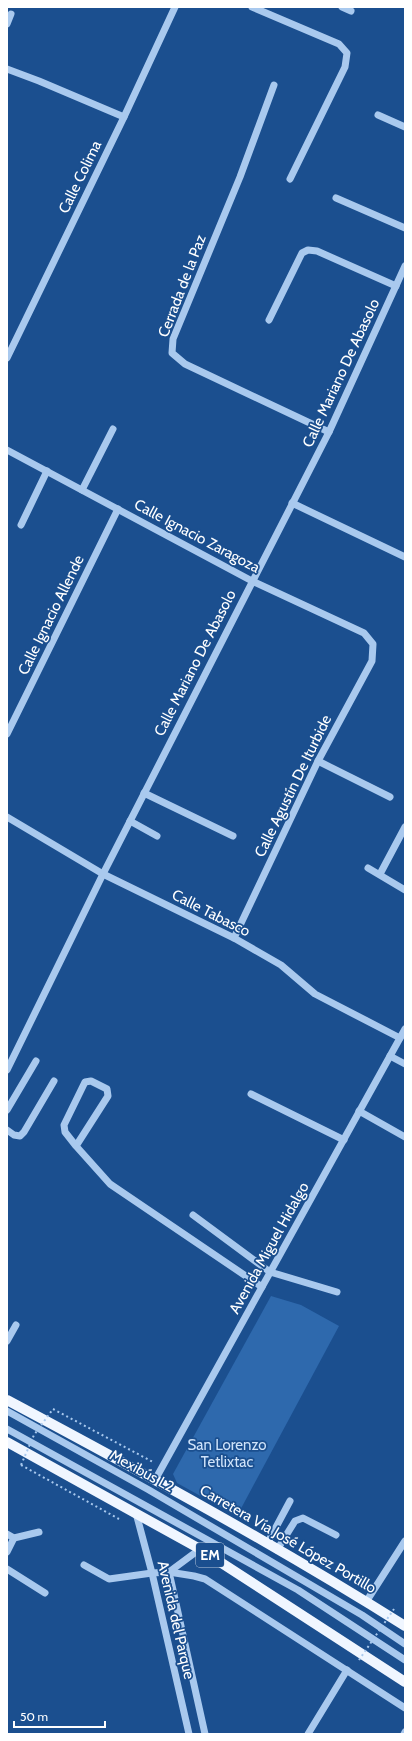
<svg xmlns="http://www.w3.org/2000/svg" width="412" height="1741" font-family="Cabin,sans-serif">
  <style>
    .green { fill: #2e69ad }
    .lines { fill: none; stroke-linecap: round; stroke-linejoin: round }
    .path { stroke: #a9c9ee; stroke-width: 2; stroke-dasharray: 2 3; stroke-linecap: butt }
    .minor { stroke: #a9c9ee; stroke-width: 7 }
    .major { stroke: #f0f6ff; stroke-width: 10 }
    .path-bridge { stroke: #a9c9ee; stroke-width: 2; stroke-dasharray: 2 3; stroke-linecap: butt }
    .labels { text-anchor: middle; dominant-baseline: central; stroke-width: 3.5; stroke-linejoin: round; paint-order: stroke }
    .shield { fill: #1b4f8f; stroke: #bbcadd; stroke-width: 1 }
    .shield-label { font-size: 14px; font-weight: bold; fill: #fff }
    .street-label { font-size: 15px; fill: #fff; stroke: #1b4f8f }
    .park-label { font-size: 15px; fill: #cfe3fa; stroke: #1b4f8f }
  </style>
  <rect width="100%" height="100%" fill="#1b4f8f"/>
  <path class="green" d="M271 1296 301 1305 339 1326 237 1516 177 1483 173 1474Z"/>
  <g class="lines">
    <g class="path">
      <path d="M53 1409 153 1462"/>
      <path d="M21 1465 119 1519"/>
    </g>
    <g class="minor">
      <path d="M252 7 339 44 347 53 345 67 290 179"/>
      <path d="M342 7 351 11"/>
      <path d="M7 24 11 14"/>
      <path d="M7 69 39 81 124 117"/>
      <path d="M274 85 240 177 173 339 172 353 185 364 329 432"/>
      <path d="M378 115 405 127"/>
      <path d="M336 198 405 228"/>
      <path d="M269 320 302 253 308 250 317 251 396 286"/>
      <path d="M7 358 124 117 175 7"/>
      <path d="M7 450 252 581 364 633 373 644 372 661 318 761 234 938"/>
      <path d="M82 490 113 429"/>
      <path d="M292 503 405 557"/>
      <path d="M21 525 47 471"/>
      <path d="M7 734 118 509"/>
      <path d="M318 761 390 797"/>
      <path d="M144 793 233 836"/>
      <path d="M7 817 103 874 234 938 281 965 315 994 400 1038"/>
      <path d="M130 821 157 836"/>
      <path d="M368 868 405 890"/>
      <path d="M380 874 405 827"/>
      <path d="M390 1056 405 1064"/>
      <path d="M7 1070 103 874 329 432 405 266"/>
      <path d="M251 1094 344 1140"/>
      <path d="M7 1110 36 1061"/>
      <path d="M359 1111 405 1137"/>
      <path d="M7 1130 14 1135 20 1136 24 1132 54 1081"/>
      <path d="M76 1146 108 1096 107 1089 91 1081 85 1082 64 1125 65 1132 76 1146 110 1184 262 1287"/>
      <path d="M193 1215 270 1272 337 1292"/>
      <path d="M7 1341 16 1325"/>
      <path d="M7 1411 149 1490 362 1615 405 1644"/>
      <path d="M7 1429 298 1590 405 1660"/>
      <path d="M155 1480 405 1029"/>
      <path d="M136 1513 152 1573 189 1734"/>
      <path d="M7 1534 14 1538 39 1532"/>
      <path d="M267 1544 290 1501"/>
      <path d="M277 1550 295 1521 303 1518 336 1535"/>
      <path d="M7 1552 14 1538"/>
      <path d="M84 1565 109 1579 152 1573 169 1572 194 1576 205 1579 405 1708"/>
      <path d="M7 1569 45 1593"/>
      <path d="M169 1572 205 1734"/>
      <path d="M169 1572 200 1549"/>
      <path d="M366 1602 405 1541"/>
      <path d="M308 1734 347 1670"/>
      <path d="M404 1734 405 1732"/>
    </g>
    <g class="major">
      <path d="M7 1400C142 1472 276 1545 405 1626"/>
      <path d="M7 1442 200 1549 405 1682"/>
    </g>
    <g class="path-bridge">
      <path d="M21 1465 34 1435 53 1409"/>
      <path d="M359 1660 394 1609"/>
    </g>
  </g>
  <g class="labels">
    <rect class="shield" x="196" y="1543" width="28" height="24" rx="3"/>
    <g class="shield-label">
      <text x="210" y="1555">EM</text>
    </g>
    <g class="street-label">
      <text transform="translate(80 177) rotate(-64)">Calle Colima</text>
      <text transform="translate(182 286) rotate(-69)">Cerrada de la Paz</text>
      <text transform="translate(341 373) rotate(-65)">Calle Mariano De Abasolo</text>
      <text transform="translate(197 536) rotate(28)">Calle Ignacio Zaragoza</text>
      <text transform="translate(51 615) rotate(-64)">Calle Ignacio Allende</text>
      <text transform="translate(195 663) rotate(-63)">Calle Mariano De Abasolo</text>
      <text transform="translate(293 786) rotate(-64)">Calle Agustín De Iturbide</text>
      <text transform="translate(211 913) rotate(27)">Calle Tabasco</text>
      <text transform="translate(269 1248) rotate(-61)">Avenida Miguel Hidalgo</text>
      <text transform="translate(142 1471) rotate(29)">Mexibús L2</text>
      <text transform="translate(288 1539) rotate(30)">Carretera Vía José López Portillo</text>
      <text transform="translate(176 1620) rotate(77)">Avenida del Parque</text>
    </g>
    <g class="park-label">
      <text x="227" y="1445">San Lorenzo<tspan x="227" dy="17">Tetlixtac</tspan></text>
    </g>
  </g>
  <rect width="412" height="1741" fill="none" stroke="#ffffff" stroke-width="16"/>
  <path d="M14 1721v6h91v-6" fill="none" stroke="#ffffff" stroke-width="2"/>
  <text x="20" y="1721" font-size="12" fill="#ffffff" stroke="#1b4f8f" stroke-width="3" paint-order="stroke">50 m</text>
</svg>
